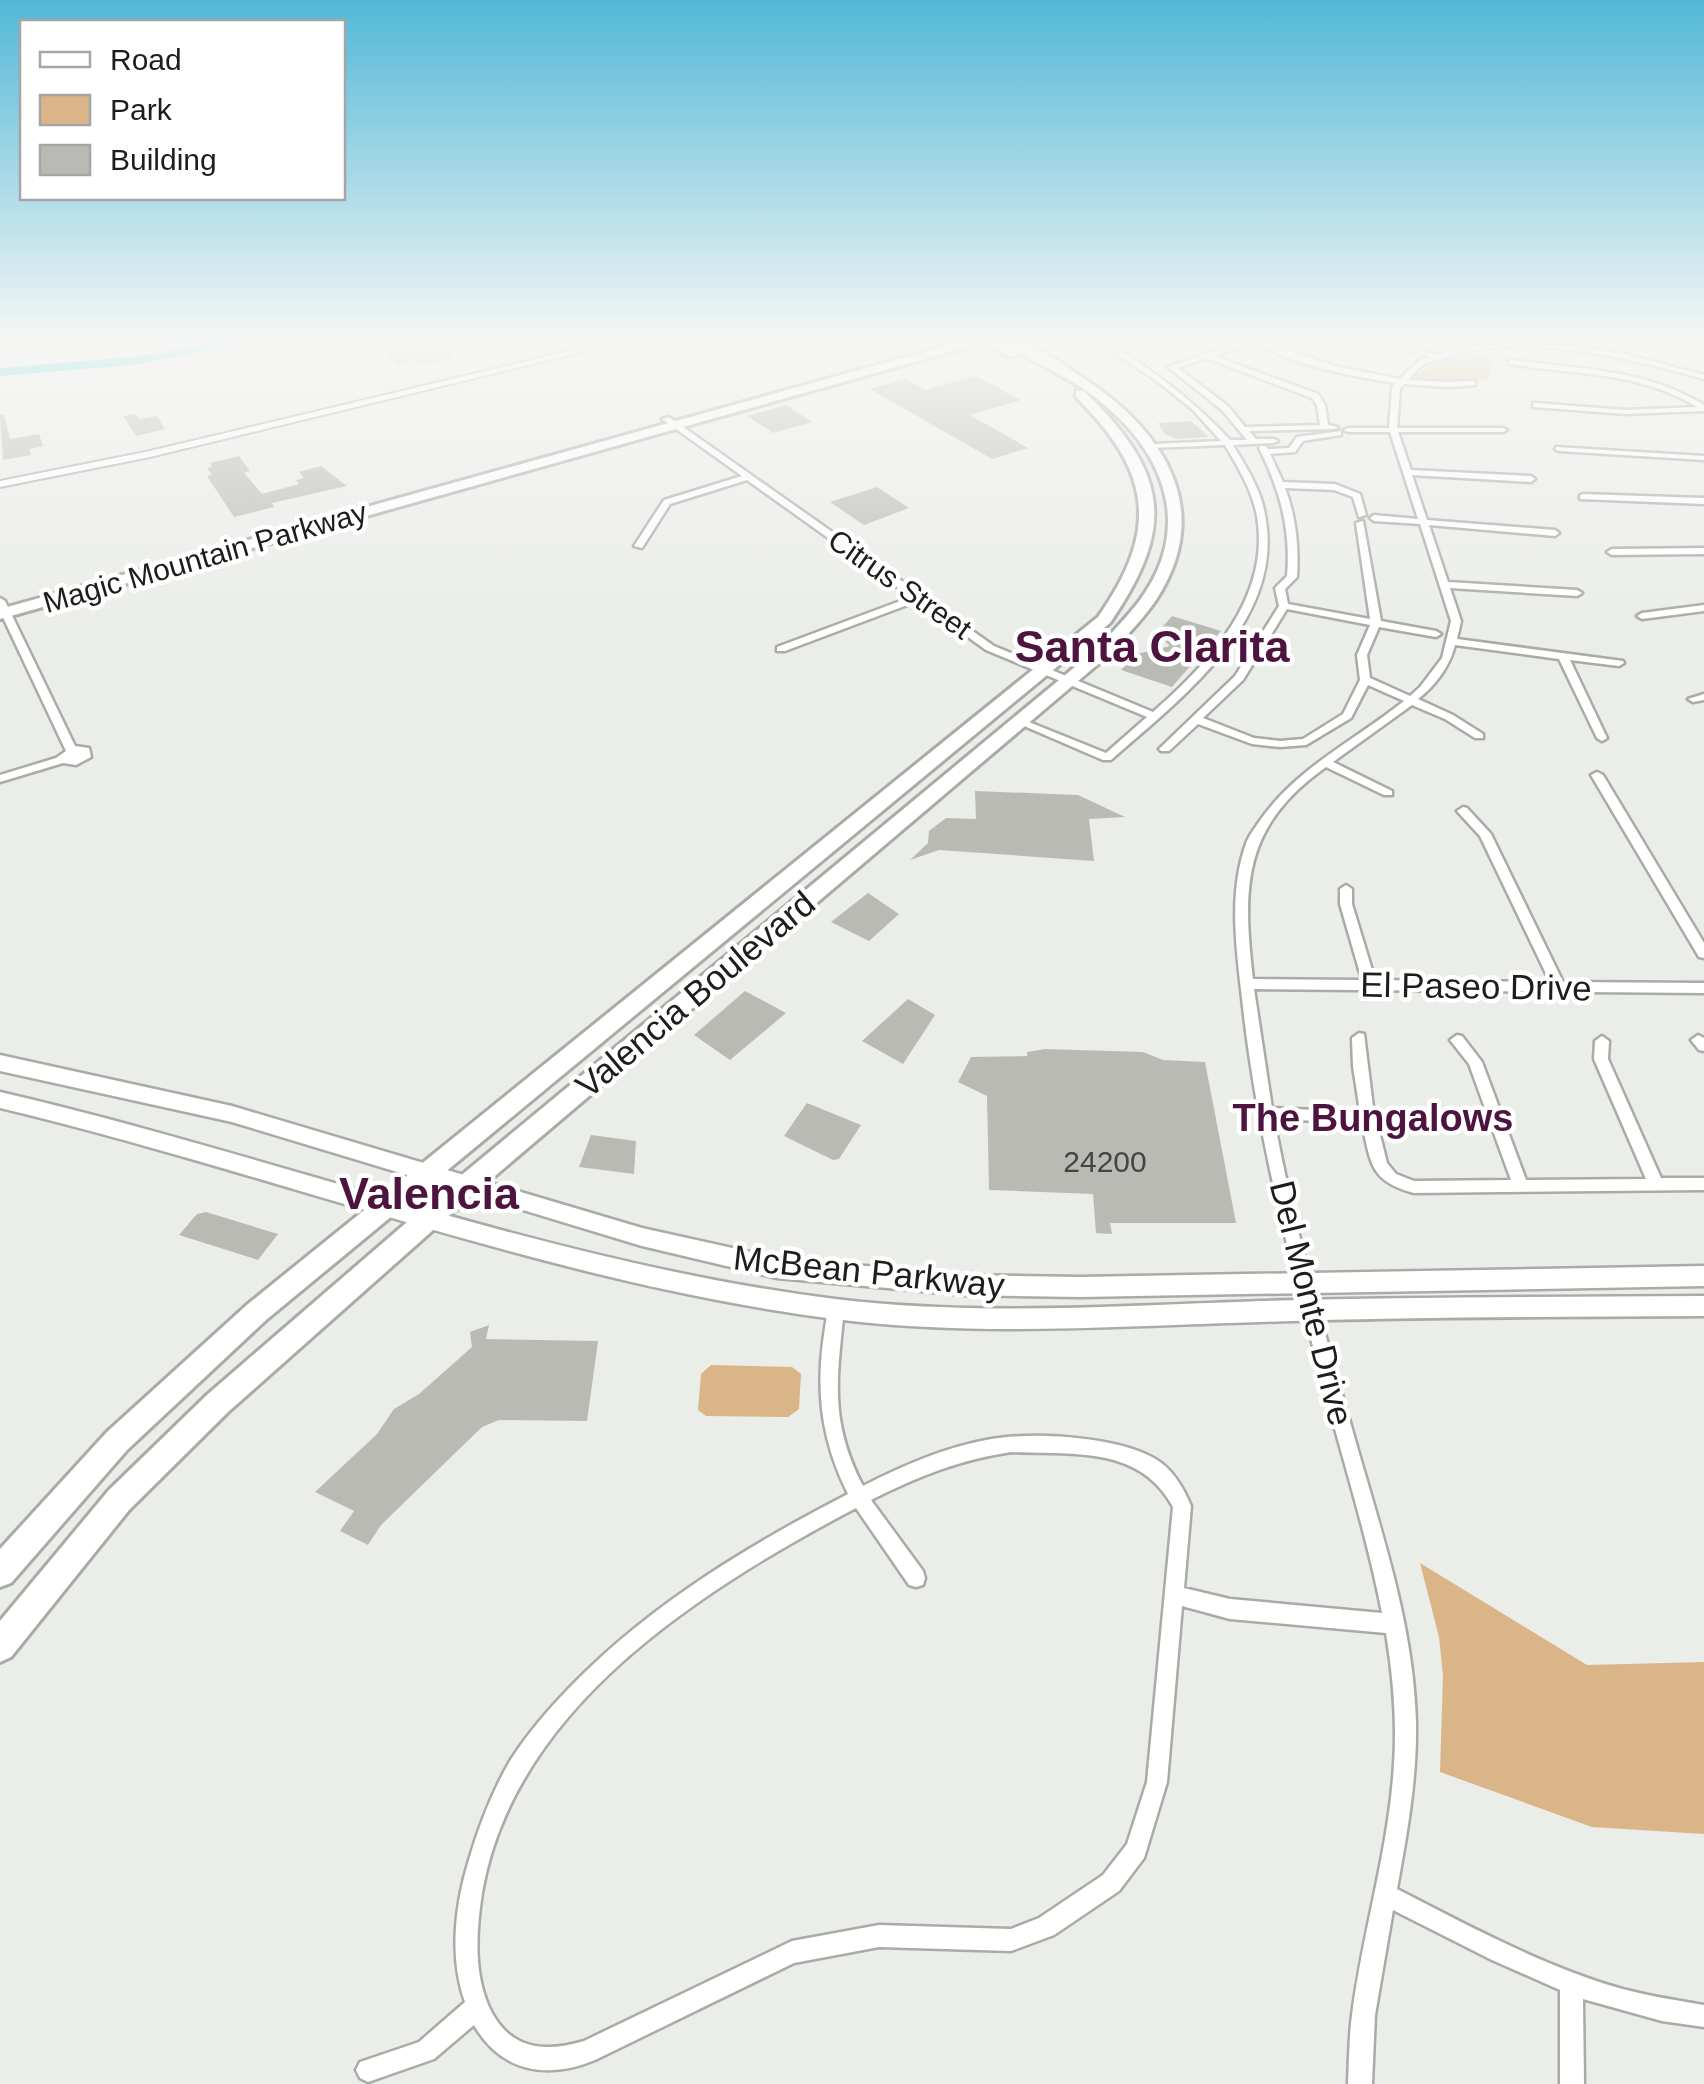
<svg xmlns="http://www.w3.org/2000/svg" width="1704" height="2084" font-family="Helvetica,sans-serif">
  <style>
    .green { fill: #dab588 }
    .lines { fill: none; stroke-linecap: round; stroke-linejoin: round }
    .river { fill: #11bfbe; fill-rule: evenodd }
    .building { fill: #babab5 }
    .minor-casing { stroke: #a9aba7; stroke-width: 5 }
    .tertiary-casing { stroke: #a9aba7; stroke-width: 4 }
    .secondary-casing { stroke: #a9aba7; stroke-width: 5 }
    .primary-casing { stroke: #a9aba7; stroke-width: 6 }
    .minor { fill: #fff; fill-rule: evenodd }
    .tertiary { fill: #fff; fill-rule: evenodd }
    .secondary { fill: #fff; fill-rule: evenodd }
    .primary { fill: #fff; fill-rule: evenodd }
    .labels { text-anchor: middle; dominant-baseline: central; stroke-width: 9; stroke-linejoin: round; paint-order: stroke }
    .far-street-label { font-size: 30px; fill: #1c1d1c; stroke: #fff }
    .number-label { font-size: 30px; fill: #444442 }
    .street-label { font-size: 35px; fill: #1c1d1c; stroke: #fff }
    .neighbourhood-label { font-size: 38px; font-weight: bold; fill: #4c143e; stroke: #fff }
    .far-town-label { font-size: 45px; font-weight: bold; fill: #4c143e; stroke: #fff }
    .district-label { font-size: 45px; font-weight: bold; fill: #4c143e; stroke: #fff }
  </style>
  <rect width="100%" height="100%" fill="#ebede9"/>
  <g class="green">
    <path d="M1483 353 1492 362 1487 381C1462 376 1434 389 1412 376L1442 360Z"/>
    <path d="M711 1365 792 1367 801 1374 799 1409 788 1417 706 1416 698 1410 701 1374Z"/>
    <path d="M1420 1563 1587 1665 1704 1662V1834L1592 1827 1440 1772 1443 1676 1439 1637Z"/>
  </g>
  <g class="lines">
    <path class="river" d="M244 338H274L132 365 0 376V368L132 357Z"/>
  </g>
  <g class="building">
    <path d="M419 338H441L455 349 447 351 455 357 421 365 414 360 398 364 378 347Z"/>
    <path d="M976 376 1021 400 970 415 1028 448 992 459 870 389 905 379 925 390Z"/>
    <path d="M786 405 812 422 773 433 747 416Z"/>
    <path d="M135 414 139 419 157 416 165 429 136 436 123 416Z"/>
    <path d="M0 415H4L10 439 39 434 43 446 30 449 31 455 3 460Z"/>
    <path d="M1191 421 1209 437 1177 439 1165 434 1158 423Z"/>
    <path d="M239 456 250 471 244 473 262 494 299 484 296 480 304 478 299 472 321 466 347 486 272 503 274 507 234 517 207 476 212 475 207 468 212 467 210 463Z"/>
    <path d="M877 487 909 508 864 525 830 502Z"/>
    <path d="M1172 616 1221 631 1172 687 1121 670 1137 654 1170 646 1157 633Z"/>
    <path d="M975 791 1078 795 1125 817 1089 819 1094 861 939 850 910 860 928 843 929 831 946 818 976 819Z"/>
    <path d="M868 893 899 914 869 941 831 922Z"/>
    <path d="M745 991 786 1013 730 1060 694 1035Z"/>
    <path d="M908 999 935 1015 903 1064 862 1041Z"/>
    <path d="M1045 1049 1143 1052 1163 1060 1205 1062 1236 1223H1110L1112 1234 1096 1233 1093 1194 989 1190 987 1096 958 1082 971 1057 1027 1056V1052Z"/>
    <path d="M807 1103 861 1125 839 1159 833 1160 784 1136Z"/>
    <path d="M591 1135 636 1141 634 1174 579 1167Z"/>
    <path d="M206 1212 216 1215 278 1234 258 1260 179 1235 197 1214Z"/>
    <path d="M489 1325 486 1339 598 1341 587 1421 499 1420 482 1427 381 1525 368 1545 340 1531 354 1511 315 1492 377 1434 394 1409 419 1394 472 1347 470 1332Z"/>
  </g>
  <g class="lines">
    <g class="minor-casing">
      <g id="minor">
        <path d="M1126 338H1136L1118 344 1114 342Z"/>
        <path d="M1373 338H1382L1438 355 1462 347 1514 343 1571 346 1625 354 1704 375V379C1630 358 1522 332 1446 357 1440 359 1431 360 1424 364 1419 367 1413 375 1408 380L1448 382 1472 381H1475V385L1448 387 1404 384 1400 389 1397 428H1503L1507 430 1503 432H1398L1411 470 1531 476 1535 479 1531 482 1412 475 1427 520 1555 530 1559 533 1555 536 1429 525 1448 582 1577 590 1582 593 1577 596 1450 588 1461 621 1457 639 1623 661 1624 663 1619 666 1570 660 1607 738 1602 741 1597 738 1559 659 1455 645C1450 666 1435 686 1418 699L1453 715 1483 734V738H1475L1445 719 1412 705 1333 762 1392 791V795H1384L1326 767C1243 826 1242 885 1253 979L1362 980 1340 904V889L1346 885 1352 889V904L1375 980 1550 982 1480 836 1457 811 1463 807 1467 808 1491 834 1563 982 1704 983V993L1254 989 1272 1108 1360 1112 1353 1066 1352 1038 1359 1033 1364 1034 1373 1107 1387 1163 1396 1174 1414 1181 1511 1180 1469 1064 1450 1040 1457 1035 1462 1036 1482 1062 1526 1180 1646 1179 1594 1059 1595 1041 1602 1036 1609 1041 1608 1059 1661 1178H1704V1190L1414 1193C1370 1181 1371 1164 1362 1123L1274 1119C1295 1233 1328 1345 1360 1457 1385 1543 1414 1632 1416 1723 1417 1779 1407 1834 1397 1889 1469 1926 1541 1965 1619 1988 1647 1996 1675 2000 1704 2005V2027L1662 2021 1583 1999 1584 2084H1560V1990L1492 1960 1393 1910 1375 2015 1372 2084H1348C1349 2061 1349 2038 1352 2015 1363 1930 1389 1849 1394 1764 1397 1720 1393 1676 1386 1633L1230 1619 1182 1606 1167 1782 1144 1858 1119 1891 1054 1935 1011 1951 879 1947 794 1963 595 2060C547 2080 501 2072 474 2025L434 2059 368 2082 360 2078 356 2070 360 2062 419 2042 465 2002C449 1957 455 1905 469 1860 479 1826 492 1792 510 1761 529 1731 553 1704 578 1679 656 1601 751 1544 848 1494 823 1444 816 1397 823 1342 825 1330 826 1316 830 1304L836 1302 842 1304 844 1309C837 1379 829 1421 863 1486 902 1466 943 1448 986 1440 1029 1431 1123 1436 1160 1462 1175 1473 1184 1489 1191 1506L1184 1588 1230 1599 1382 1613C1370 1551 1352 1490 1335 1429 1298 1290 1259 1150 1243 1007 1237 952 1227 894 1247 841 1250 834 1255 828 1259 822 1296 768 1354 741 1404 701L1368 685 1351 718 1306 745 1280 747 1252 744 1198 724 1169 751H1161L1159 749 1235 676 1279 606 1275 588 1287 576C1291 529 1280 490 1259 448L1260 446H1266L1268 449 1289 448 1297 437 1341 431V435L1303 441 1295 452 1270 454 1283 482 1335 484 1360 494 1366 515 1359 517 1353 497 1334 490 1285 488C1296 517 1299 546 1297 577L1285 589 1288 604 1370 619 1356 523 1363 521 1381 621 1436 631 1441 634 1436 637 1379 627 1367 655 1370 678 1410 696 1420 687 1442 658 1451 621 1420 524 1374 521 1370 518 1374 515 1418 519 1390 432H1348L1344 430 1348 428H1389L1392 388 1396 383C1350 376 1297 366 1256 343L1263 341 1338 367 1400 379 1418 361 1431 357ZM1287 609 1370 625 1357 655 1360 680 1343 714 1303 739 1280 741 1254 738 1203 718 1243 680ZM1012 1452C1072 1455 1140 1445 1173 1507L1147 1782 1127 1844 1103 1875 1039 1918 1011 1929 879 1925 792 1941 584 2041C547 2052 513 2051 492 2013 473 1977 476 1932 482 1893 514 1707 701 1590 856 1508L909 1585 916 1587 923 1585 925 1578 923 1571 871 1500C917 1477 961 1459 1012 1452Z"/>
        <path d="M1669 338H1679L1704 347V351Z"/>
        <path d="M1237 343 1244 345 1214 356 1318 394 1325 405 1328 425 1338 427 1334 429 1249 431 1256 439H1274L1278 441 1274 443 1233 445C1246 467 1261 489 1265 515 1286 621 1180 699 1111 760H1103L1015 722 1016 720H1024L1106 753 1147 717 986 650 918 601 785 651H777V647L911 597 747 480 670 504 642 548 634 546 664 500 742 476 662 419 669 417 994 646 1153 712C1209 663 1271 597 1257 516 1252 490 1238 467 1225 445L1151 448V444H1154L1221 441 1193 410 1157 381 1116 354 1123 352C1163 378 1198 405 1230 440H1247L1222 410 1168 367ZM1206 358 1312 398 1317 405 1320 425 1245 427 1228 406 1178 368Z"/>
        <path d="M1512 360C1578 369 1646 369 1704 405V411L1625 414 1533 407V403H1536L1625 410 1697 407C1639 371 1574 375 1509 364V360Z"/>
        <path d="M1556 447 1704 456V460L1559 451 1555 449Z"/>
        <path d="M1583 494 1704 498V504L1580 499V495Z"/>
        <path d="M1704 548V554L1612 555 1607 552 1612 549Z"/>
        <path d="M0 598 5 601 75 746 89 748 91 757 76 765 63 763 0 782V775L56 758 66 751 0 611Z"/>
        <path d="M1704 605V611L1642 619 1637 616 1642 613Z"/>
        <path d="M1704 694V700L1693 702 1688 699Z"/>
        <path d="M1597 772 1603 775 1704 943V958L1699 957 1591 775Z"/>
        <path d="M1698 1035 1704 1038V1051L1699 1050 1691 1040Z"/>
      </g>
    </g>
    <g class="tertiary-casing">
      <path id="tertiary" d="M624 338H639L150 457 0 487V481L150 451Z"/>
    </g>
    <g class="secondary-casing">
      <g id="secondary">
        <path d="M0 1055 232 1106 642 1228 777 1258 965 1275 1080 1277 1704 1266V1286L1080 1297 965 1295 777 1278 642 1246 232 1122 0 1071Z"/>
        <path d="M0 1092C277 1156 553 1264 835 1299 976 1316 1119 1306 1261 1301 1408 1297 1556 1297 1704 1296V1316C1556 1317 1408 1317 1260 1322 1119 1326 975 1337 834 1319 552 1283 277 1174 0 1108Z"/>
      </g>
    </g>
    <g class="primary-casing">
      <g id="primary">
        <path d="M974 338H994L1020 354 1010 357 982 343 0 619V609Z"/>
        <path d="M997 338C1027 336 1062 364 1086 380 1166 433 1214 511 1156 600 1143 619 1126 636 1111 653L476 1192 228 1412 129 1510 11 1657 0 1662V1621L109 1490 208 1394 458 1178 1099 647C1113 631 1128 616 1140 600 1195 525 1163 450 1096 398 1066 374 1027 361 997 338Z"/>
        <path d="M1076 391H1084C1169 473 1176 527 1110 623L266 1320 127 1450 11 1583 0 1587V1549L107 1432 248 1304 1098 617C1160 529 1151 471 1076 397Z"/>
      </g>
    </g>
    <use href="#minor" class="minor"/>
    <use href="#tertiary" class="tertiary"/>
    <use href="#secondary" class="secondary"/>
    <use href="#primary" class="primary"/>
  </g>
  <linearGradient id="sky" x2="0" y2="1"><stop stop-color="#52b8d7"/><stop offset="0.54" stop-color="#f6f7f5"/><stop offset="1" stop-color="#f6f7f5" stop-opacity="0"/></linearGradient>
  <rect width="1704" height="629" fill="url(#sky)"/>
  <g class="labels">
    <g class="far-street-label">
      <text transform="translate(205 557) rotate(-16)">Magic Mountain Parkway</text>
      <text transform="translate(900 584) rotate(35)">Citrus Street</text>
    </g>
    <g class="number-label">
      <text x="1105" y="1161">24200</text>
    </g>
    <g class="street-label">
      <text transform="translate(1476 986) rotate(1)">El Paseo Drive</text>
      <text transform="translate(695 994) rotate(-40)">Valencia Boulevard</text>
      <text transform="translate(869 1271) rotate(6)">McBean Parkway</text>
      <text transform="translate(1312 1303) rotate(76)">Del Monte Drive</text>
    </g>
    <g class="neighbourhood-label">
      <text x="1373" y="1118">The Bungalows</text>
    </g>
    <g class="far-town-label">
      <text x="1152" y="646">Santa Clarita</text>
    </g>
    <g class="district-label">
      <text x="429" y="1193">Valencia</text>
    </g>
  </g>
  <rect x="20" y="20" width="325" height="180" fill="#ffffff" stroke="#a4a5a4" stroke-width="2.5"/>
  <rect x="40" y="52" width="50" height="15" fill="#ffffff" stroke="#a4a5a4" stroke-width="2.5"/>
  <text x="110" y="70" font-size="30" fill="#1c1d1c">Road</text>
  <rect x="40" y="95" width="50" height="30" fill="#dab588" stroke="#a4a5a4" stroke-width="2.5"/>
  <text x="110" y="120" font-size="30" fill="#1c1d1c">Park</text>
  <rect x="40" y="145" width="50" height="30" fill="#babab5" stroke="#a4a5a4" stroke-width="2.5"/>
  <text x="110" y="170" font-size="30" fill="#1c1d1c">Building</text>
</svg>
